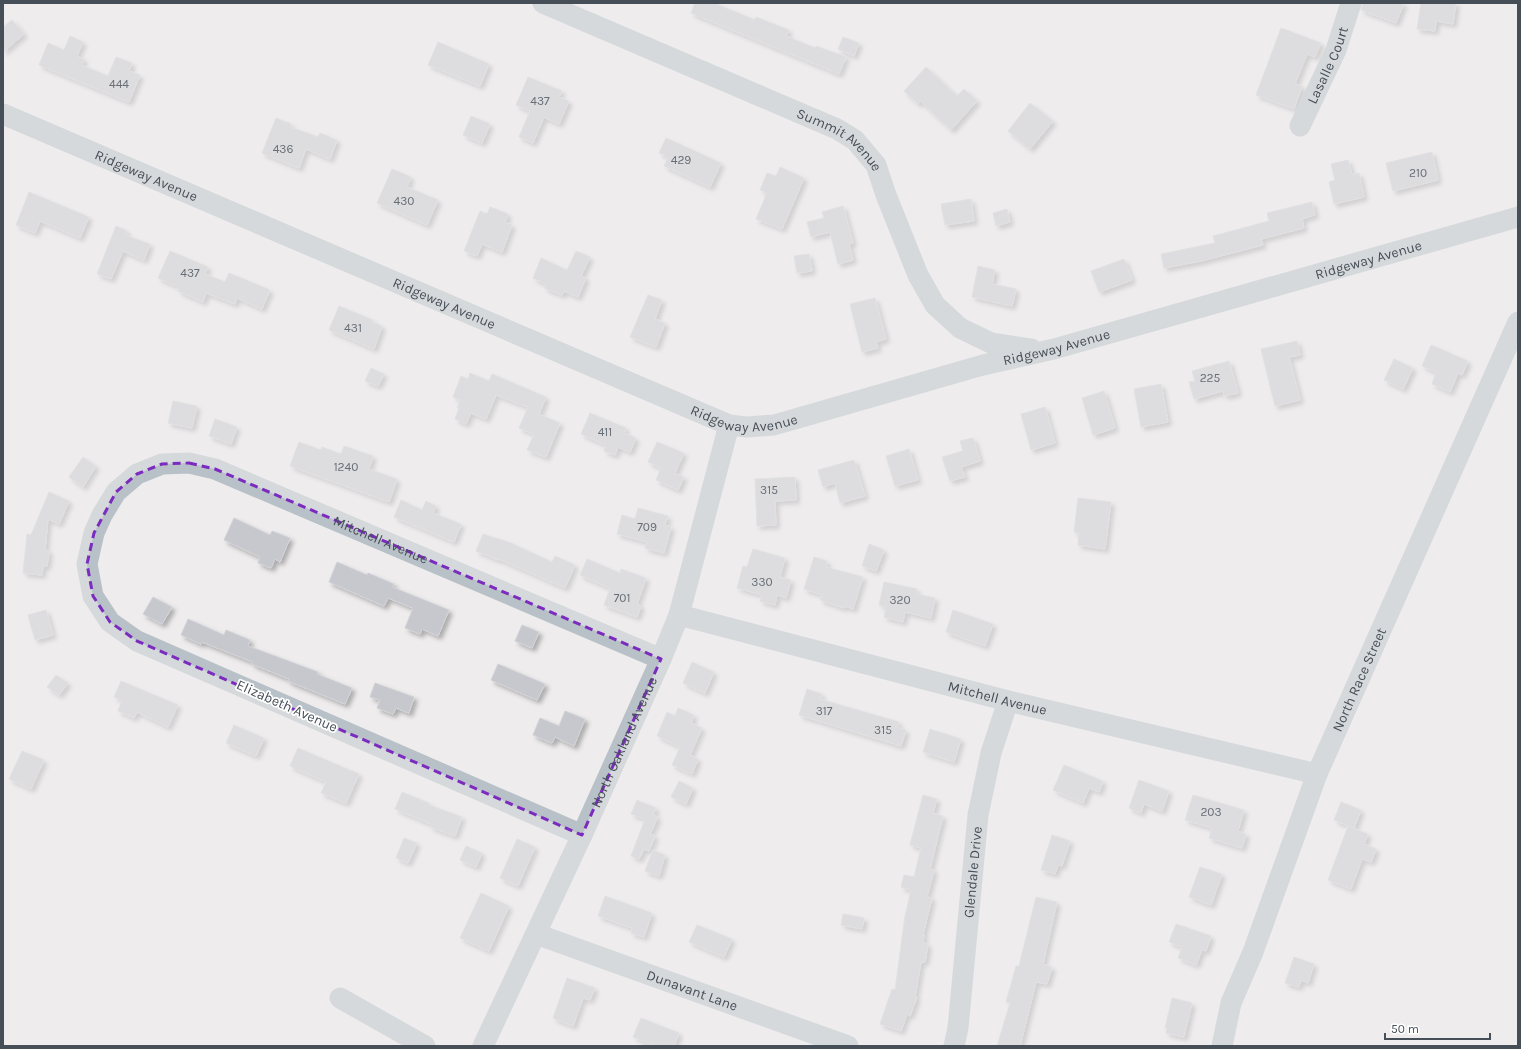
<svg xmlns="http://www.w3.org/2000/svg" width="1521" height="1049" font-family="Karla,sans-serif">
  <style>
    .building { fill: #c7c8ce; stroke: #d0d2d7; filter: url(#shadow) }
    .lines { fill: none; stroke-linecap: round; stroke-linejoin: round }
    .minor { stroke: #b8c1c7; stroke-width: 21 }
    .marked { fill: none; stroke: #7b2cbf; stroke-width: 3; stroke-dasharray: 8 5; stroke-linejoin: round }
    .labels { text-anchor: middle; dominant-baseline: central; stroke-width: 3.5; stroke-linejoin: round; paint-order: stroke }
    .number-label { font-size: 12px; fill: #666d75 }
    .street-label { font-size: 14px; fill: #464f57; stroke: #fff }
  </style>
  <defs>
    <filter id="shadow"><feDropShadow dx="3.5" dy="3.5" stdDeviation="2" flood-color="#0004"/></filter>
  </defs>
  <rect width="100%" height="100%" fill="#eeecec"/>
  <g class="building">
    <path d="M695 3H714L755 20 756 17 789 30 786 36 815 48 816 46 846 57 839 74 691 13Z"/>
    <path d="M1363 3H1404L1396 23 1361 10Z"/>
    <path d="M1421 3H1456L1453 24 1436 21 1435 31 1417 29Z"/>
    <path d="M12 20 24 34 3 52V27Z"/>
    <path d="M1281 28 1321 43 1315 57 1307 54 1295 84 1302 86 1294 109 1256 95Z"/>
    <path d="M70 36 83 42 77 56 84 59 82 65 108 76 116 57 132 63 129 71 140 75 129 102 39 65 48 43 64 50Z"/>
    <path d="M843 37 859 43 854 56 838 49Z"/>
    <path d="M438 42 489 64 480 86 428 65Z"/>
    <path d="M926 67 957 96 964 89 977 101 951 130 920 101 918 104 904 91Z"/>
    <path d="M528 77 562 91 559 97 569 101 559 124 544 117 533 143 519 137 530 111 516 105Z"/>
    <path d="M1030 103 1053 121 1030 149 1008 131Z"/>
    <path d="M471 116 490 124 482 143 463 135Z"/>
    <path d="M276 118 291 124 290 127 318 137 320 133 337 140 330 159 306 149 299 168 262 153Z"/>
    <path d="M666 138 721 163 710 187 664 166 668 157 659 153Z"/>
    <path d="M1432 152 1438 180 1393 191 1386 163Z"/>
    <path d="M1348 160 1352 175 1359 173 1364 197 1334 204 1329 182 1335 180 1331 164Z"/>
    <path d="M780 167 804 178 782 229 756 219 767 193 760 190 767 173 776 176Z"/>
    <path d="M392 169 411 177 407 187 438 200 427 225 377 203Z"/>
    <path d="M29 192 89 217 80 238 40 221 35 233 16 225Z"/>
    <path d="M971 199 974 221 945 225 941 204Z"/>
    <path d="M1312 202 1315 215 1302 219 1304 228 1261 239 1263 245 1201 261 1164 268 1161 254 1215 243 1213 236 1269 221 1267 213Z"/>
    <path d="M843 206 853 243 849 244 853 260 838 264 830 232 811 237 807 222 824 218 822 212Z"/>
    <path d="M490 207 508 214 505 222 512 225 502 252 482 244 477 256 464 251 480 211 487 214Z"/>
    <path d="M1007 209 1010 222 996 226 993 213Z"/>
    <path d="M116 226 127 231 125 235 150 244 144 260 123 251 111 279 97 274Z"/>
    <path d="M170 251 208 267 205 274 225 282 229 273 270 290 262 309 237 298 235 304 206 293 203 302 178 291 179 287 158 278Z"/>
    <path d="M576 251 590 257 581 276 586 278 578 297 564 291 562 295 544 288 546 284 533 278 541 258 567 270Z"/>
    <path d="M809 254 812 271 797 273 794 256Z"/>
    <path d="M1124 259 1132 280 1099 292 1091 271Z"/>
    <path d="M978 266 995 270 992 284 1016 289 1012 306 972 297Z"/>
    <path d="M648 295 662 300 655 319 665 323 656 347 630 337Z"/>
    <path d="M875 298 886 339 876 342 878 348 862 352 850 304Z"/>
    <path d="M339 306 373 320 372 322 382 326 374 349 329 330Z"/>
    <path d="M1297 341 1300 355 1289 357 1300 400 1275 406 1261 349Z"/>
    <path d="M1431 345 1468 361 1462 375 1458 373 1450 392 1432 384 1436 372 1422 366Z"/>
    <path d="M1394 359 1413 368 1403 389 1384 380Z"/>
    <path d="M1229 361 1238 393 1224 396 1223 391 1194 399 1189 382 1195 381 1192 371Z"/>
    <path d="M371 368 384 374 378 386 365 381Z"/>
    <path d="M470 373 489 381 492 374 546 397 539 414 560 423 546 457 527 450 534 434 519 428 528 407 496 395 486 419 471 413 466 424 455 419 459 408H457L460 400 453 397 461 376 468 379Z"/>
    <path d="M1161 384 1168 422 1141 427 1134 389Z"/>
    <path d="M1104 391 1115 428 1093 435 1082 398Z"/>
    <path d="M173 401 197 406 192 428 168 423Z"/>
    <path d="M1045 407 1055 443 1031 450 1021 414Z"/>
    <path d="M590 413 626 428 624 433 636 438 630 452 618 447 615 455 604 451 606 445 581 434Z"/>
    <path d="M215 419 237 427 231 444 209 436Z"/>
    <path d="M973 438 980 461 961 467 965 477 950 481 942 457 963 451 960 441Z"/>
    <path d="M299 442 321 450 322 447 341 454 344 446 373 456 369 469 397 479 389 502 290 466Z"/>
    <path d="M657 442 684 453 675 473 684 477 678 490 656 480 661 468 648 462Z"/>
    <path d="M909 449 918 480 895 486 886 456Z"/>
    <path d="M83 457 96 466 83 487 69 477Z"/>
    <path d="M854 460 865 496 840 503 835 483 823 487 818 470Z"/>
    <path d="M795 477 796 500 775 501 776 525 757 526 755 479Z"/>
    <path d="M49 492 69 501 59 524 48 519 45 550 49 551 47 566H43L42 575 23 573 27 534 31 535Z"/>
    <path d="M1078 498 1111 502 1105 549 1078 545 1079 533 1074 532Z"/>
    <path d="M401 500 422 510 426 501 436 506 433 513 461 524 454 542 394 517Z"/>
    <path d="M638 508 668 516 665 525 671 527 664 553 645 548 647 542 617 534 622 515 635 519Z"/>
    <path d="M234 518 270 535 272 531 290 538 280 562 275 559 271 568 258 563 260 557 224 540Z"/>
    <path d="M483 534 511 543 552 562 555 556 575 565 565 588 499 559V560L476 551Z"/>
    <path d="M869 544 884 550 876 571 862 566Z"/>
    <path d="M753 549 785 558 780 577 791 580 786 598 777 595 775 605 760 601 762 595 737 588 743 566 747 567Z"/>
    <path d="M814 557 827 561 826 567 863 577 853 609 844 606V608L820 600 822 595 804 589Z"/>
    <path d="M587 559 620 573 621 569 646 578 637 604 641 606 637 617 604 605 610 588 580 575Z"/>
    <path d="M337 562 367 575 368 573 394 584 392 587 449 610 438 636 422 629 420 634 405 628 413 608 388 598 384 606 329 582Z"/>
    <path d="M884 582 917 589 916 594 935 598 931 618 905 612 903 622 884 617 886 607 879 605Z"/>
    <path d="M153 597 172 607 162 624 143 614Z"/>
    <path d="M46 610 53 635 35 640 28 615Z"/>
    <path d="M953 610 993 624 985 646 946 632Z"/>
    <path d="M188 619 224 635 226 630 250 640 248 646 318 672 317 674 352 688 345 704 288 681 289 679 252 664 253 662 202 642 201 644 181 635Z"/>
    <path d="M522 625 539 632 532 648 515 641Z"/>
    <path d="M692 662 714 672 705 693 683 683Z"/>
    <path d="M498 664 545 684 537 700 491 680Z"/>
    <path d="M56 675 68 683 59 695 47 687Z"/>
    <path d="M121 681 178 705 168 727 137 712 134 718 118 711 122 700 114 697Z"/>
    <path d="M375 683 414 697 409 713 396 708 393 714 377 708 380 700 370 697Z"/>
    <path d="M807 689 822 694 820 699 899 722 897 727 906 730 901 746 799 715Z"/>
    <path d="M678 708 694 715 691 723 702 728 690 755 698 759 692 774 672 765 680 747 657 736 667 712 675 716Z"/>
    <path d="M565 711 585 719 574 746 555 737 552 743 533 735 540 718 559 726Z"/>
    <path d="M234 725 264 738 256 756 226 743Z"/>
    <path d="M930 729 961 739 954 762 923 752Z"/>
    <path d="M298 748 359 774 346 803 321 793 326 782 290 766Z"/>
    <path d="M22 751 44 760 31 789 9 779Z"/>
    <path d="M1064 765 1103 781 1099 792 1089 788 1083 803 1053 790Z"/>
    <path d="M1139 780 1169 791 1162 811 1144 804 1141 813 1129 808Z"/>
    <path d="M679 781 693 788 686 804 671 797Z"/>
    <path d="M402 792 429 803V805L462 817 455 836 430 827 431 824 395 809Z"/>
    <path d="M923 795 937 799 933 813 943 816 930 869 934 870 927 897 932 898 923 934H924L923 943 928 944 925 962H921L915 997H917L910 1016 907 1014 901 1031 880 1024 892 989 895 990 905 916 911 890 901 887 904 875 914 877 921 848 910 845Z"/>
    <path d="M1193 795 1244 810 1238 831 1246 834 1242 848 1209 838 1212 828 1185 820Z"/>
    <path d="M637 800 656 808 653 815 658 817 650 834 655 836 649 851 644 849 639 859 631 856 645 819 631 814Z"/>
    <path d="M1341 802 1361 810 1354 828 1334 820Z"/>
    <path d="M1348 826 1368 834 1364 844 1376 849 1371 862 1362 859 1351 889 1328 880Z"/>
    <path d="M1052 835 1070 841 1062 866 1058 865 1055 874 1041 870Z"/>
    <path d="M404 838 417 843 408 863 396 858Z"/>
    <path d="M517 839 535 847 518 886 500 878Z"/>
    <path d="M466 846 482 853 476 867 460 860Z"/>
    <path d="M653 850 665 855 659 876 645 871Z"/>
    <path d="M1200 867 1222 874 1211 905 1189 897Z"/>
    <path d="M481 893 509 906 489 951 460 938Z"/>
    <path d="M605 896 652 913 644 937 631 933 632 928 598 916Z"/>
    <path d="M1036 897 1057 902 1043 964 1052 967 1047 984 1036 982 1020 1046H997L1010 1003 1006 1002 1016 966H1019Z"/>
    <path d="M843 914 864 918 862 929 841 925Z"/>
    <path d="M1176 924 1211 936 1206 951 1202 950 1196 965 1178 958 1182 947 1169 942Z"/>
    <path d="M697 925 732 939 724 957 689 942Z"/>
    <path d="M1294 957 1314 964 1308 983 1301 980 1299 987 1285 983Z"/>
    <path d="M567 978 595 988 590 1000 583 998 573 1026 553 1018Z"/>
    <path d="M1172 998 1192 1003 1184 1037 1166 1033 1167 1028H1165Z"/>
    <path d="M641 1018 679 1033 674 1046H656L633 1037Z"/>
  </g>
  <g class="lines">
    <g class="minor">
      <path id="s1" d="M543 3 837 129 855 140 876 165 886 195 918 275 935 305 960 328 991 343 1031 349"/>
      <path id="s2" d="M3 114 729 425 746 427 774 425 983 365 1054 349 1518 217"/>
      <path id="s3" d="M1300 126 1336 50 1351 3"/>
      <path id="s4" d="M679 615 1008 701 1317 774"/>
      <path id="s5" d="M582 835 137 641 110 622 93 596 87 564 94 533 102 515 116 492 137 474 162 464 189 463 215 469 661 659"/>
      <path id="s6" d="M536 934 848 1046"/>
      <path d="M340 998 425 1046"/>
      <path id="s7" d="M483 1046 582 835 661 659 679 615 729 425"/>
      <path id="s8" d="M954 1046 958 1028 978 815 991 753 1008 701"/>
      <path id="s9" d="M1222 1046 1231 1003 1253 952 1317 774 1518 322"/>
    </g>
  </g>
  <path d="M0 0H1521V1049H0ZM189 463 215 469 661 659 582 835 137 641 110 622 93 596 87 564 94 533 116 492 137 474 162 464Z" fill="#eeecec" fill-opacity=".55" fill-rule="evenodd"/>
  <path class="marked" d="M189 463 215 469 661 659 582 835 137 641 110 622 93 596 87 564 94 533 116 492 137 474 162 464Z"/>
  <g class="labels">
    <g class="number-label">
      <text x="119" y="84">444</text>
      <text x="540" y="101">437</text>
      <text x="283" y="149">436</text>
      <text x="681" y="160">429</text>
      <text x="1418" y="173">210</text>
      <text x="404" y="201">430</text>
      <text x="190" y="273">437</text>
      <text x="353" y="328">431</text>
      <text x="1210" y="378">225</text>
      <text x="605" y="432">411</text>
      <text x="346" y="467">1240</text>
      <text x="769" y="490">315</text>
      <text x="647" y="527">709</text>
      <text x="762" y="582">330</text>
      <text x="622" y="598">701</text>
      <text x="900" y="600">320</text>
      <text x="824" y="711">317</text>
      <text x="883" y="730">315</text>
      <text x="1211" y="812">203</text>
    </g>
    <g class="street-label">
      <text stroke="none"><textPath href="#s3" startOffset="67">Lasalle Court</textPath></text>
      <text stroke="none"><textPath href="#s1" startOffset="328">Summit Avenue</textPath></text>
      <text stroke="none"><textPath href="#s2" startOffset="156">Ridgeway Avenue</textPath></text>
      <text stroke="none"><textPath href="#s2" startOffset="1452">Ridgeway Avenue</textPath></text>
      <text stroke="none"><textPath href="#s2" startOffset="480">Ridgeway Avenue</textPath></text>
      <text stroke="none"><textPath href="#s2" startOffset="1128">Ridgeway Avenue</textPath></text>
      <text stroke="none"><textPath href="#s2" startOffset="804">Ridgeway Avenue</textPath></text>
      <text stroke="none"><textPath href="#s5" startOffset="949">Mitchell Avenue</textPath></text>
      <text stroke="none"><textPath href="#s9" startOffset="392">North Race Street</textPath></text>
      <text stroke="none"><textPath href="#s4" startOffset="329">Mitchell Avenue</textPath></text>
      <text transform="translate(287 706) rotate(24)">Elizabeth Avenue</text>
      <text stroke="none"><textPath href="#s7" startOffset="335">North Oakland Avenue</textPath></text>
      <text stroke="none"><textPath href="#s8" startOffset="175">Glendale Drive</textPath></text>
      <text stroke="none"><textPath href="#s6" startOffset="166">Dunavant Lane</textPath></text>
    </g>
  </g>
  <rect width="1521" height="1049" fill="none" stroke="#464f57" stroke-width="8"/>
  <path d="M1385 1033v6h105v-6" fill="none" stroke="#464f57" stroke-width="2"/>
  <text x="1391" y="1033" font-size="12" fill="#464f57" stroke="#ffffff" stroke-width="3" paint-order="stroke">50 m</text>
</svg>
